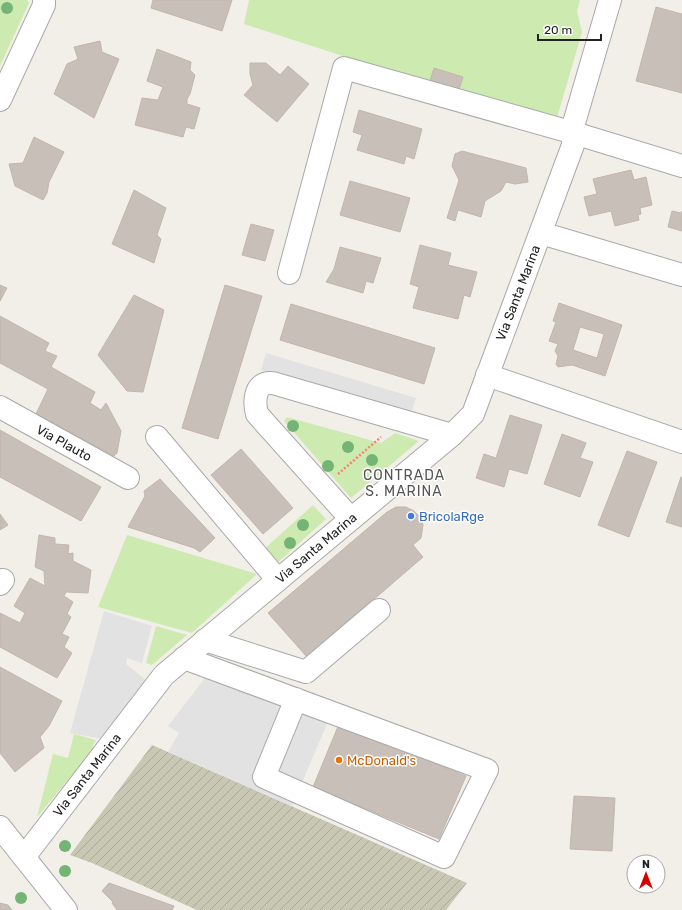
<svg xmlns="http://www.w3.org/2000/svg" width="682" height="910" font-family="Rubik,sans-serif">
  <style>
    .construction { fill: url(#construction-furrows) }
    .grass { fill: #cdebb0 }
    .parking { fill: #e2e2e2 }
    .building { fill: #c7bfb8; stroke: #c4b6ab; fill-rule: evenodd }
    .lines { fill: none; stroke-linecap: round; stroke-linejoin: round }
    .minor-casing { stroke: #a9a9a9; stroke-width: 24 }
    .path { stroke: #fa8072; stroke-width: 2.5; stroke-dasharray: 2 2; stroke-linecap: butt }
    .minor { stroke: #fff; stroke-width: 22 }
    .tree { fill: #74b475 }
    .shop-dot { fill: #3f7fe0; stroke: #fff; stroke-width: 1.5 }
    .food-dot { fill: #e8710a; stroke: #fff; stroke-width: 1.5 }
    .labels { text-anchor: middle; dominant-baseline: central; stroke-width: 3; stroke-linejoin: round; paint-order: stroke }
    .street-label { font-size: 13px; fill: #222; stroke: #fff }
    .shop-label { font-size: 13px; fill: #366cbe; stroke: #fff; text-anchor: start }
    .food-label { font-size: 13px; fill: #c56008; stroke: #fff; text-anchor: start }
    .neighbourhood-label { font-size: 14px; letter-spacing: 1px; fill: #555; stroke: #fff }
  </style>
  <defs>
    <pattern id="construction-furrows" width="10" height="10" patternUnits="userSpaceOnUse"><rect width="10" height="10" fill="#c7c7b4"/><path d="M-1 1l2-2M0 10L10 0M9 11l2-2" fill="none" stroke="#abab9a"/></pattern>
  </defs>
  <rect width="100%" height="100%" fill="#f2efe9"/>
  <path class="construction" d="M152 745 168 752 467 883 446 910H197L92 863 70 855Z"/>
  <g class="grass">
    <path d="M0 0H27L29 3 0 66Z"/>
    <path d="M249 0H580L577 11 582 32 557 118 458 93 463 77 434 68 429 84 244 24Z"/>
    <path d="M287 417 381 443 395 433 419 441 351 498 284 421Z"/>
    <path d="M313 505 326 519 276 564 263 550Z"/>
    <path d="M127 535 257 574 192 633 98 607Z"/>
    <path d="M156 626 187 635 152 665 146 663Z"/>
    <path d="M74 734 96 740 93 745V750L37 817 53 754 68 758Z"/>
  </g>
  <g class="parking">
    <path d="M266 353 416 398 411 414 261 370Z"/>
    <path d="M104 611 152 626 142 663 127 658 126 664 147 681 103 739 70 733Z"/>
    <path d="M218 661 335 705 292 806 168 752 179 733 168 726Z"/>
  </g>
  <g class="building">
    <path d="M153 0H232L222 31 151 8Z"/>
    <path d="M656 7 682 14V93L636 81Z"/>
    <path d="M100 41 102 52 119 59 94 118 54 94 67 64 78 59 74 47Z"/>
    <path d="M157 49 191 62 190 70 195 75 190 94 187 99V104L200 108 194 129 186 127 183 137 135 125 142 98 158 100 163 87 147 81Z"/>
    <path d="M250 63H266L280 75 288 66 309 84 277 122 244 95 253 85 250 74Z"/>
    <path d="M434 68 463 77 458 93 429 84Z"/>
    <path d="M359 110 422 129 414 159 406 156 404 164 357 150 362 135 353 132Z"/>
    <path d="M34 137 64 152 49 182 47 193 43 200 15 186 9 164 23 163Z"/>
    <path d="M462 151 526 168 528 182 515 184 506 182 501 191 485 201 481 217 458 210 455 221 447 218 459 180 452 166 455 154Z"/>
    <path d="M631 170 634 180 646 177 652 205 640 208 641 214 638 215 639 220 615 226 611 211 589 216 584 197 597 194 593 179Z"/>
    <path d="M350 181 410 198 400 232 340 215Z"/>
    <path d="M134 190 166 208 157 235 161 239 154 263 112 244Z"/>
    <path d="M672 211 681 213 682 211V231L668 227Z"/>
    <path d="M251 224 274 230 265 261 242 255Z"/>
    <path d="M420 245 451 253 448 265 477 272 470 297 464 295 458 319 413 308 419 287 410 284Z"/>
    <path d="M340 247 381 258 373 283 366 281 363 293 326 282 334 269Z"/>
    <path d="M0 285 7 288 0 301Z"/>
    <path d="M225 285 262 296 218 439 182 428Z"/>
    <path d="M134 295 164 310 143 392 127 391 98 355Z"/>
    <path d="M559 303 622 325 605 376 572 365 558 367 556 364 558 356 555 351 558 344 549 341 556 322 553 321ZM580 327 604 334 597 358 573 350Z"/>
    <path d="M291 304 435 348 424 384 280 340Z"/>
    <path d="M0 316 49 343 45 351 57 356 51 367 95 392 90 403 101 410 106 403 121 431 117 453 114 456 36 414 48 389 0 363Z"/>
    <path d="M510 415 542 425 527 474 509 469 504 487 476 478 484 454 496 458Z"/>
    <path d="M0 430 101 487 81 521 0 477Z"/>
    <path d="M562 434 586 443 580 458 593 462 580 497 544 484Z"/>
    <path d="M241 449 293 508 263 534 211 475Z"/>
    <path d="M627 451 657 462 629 537 598 525Z"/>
    <path d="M681 477H682V527L666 522Z"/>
    <path d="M160 479 215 538 200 552 194 548 128 527 145 496 144 491Z"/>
    <path d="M396 507H406L414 511 421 518 423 525 421 538 413 545 423 557 307 657 268 613 387 512Z"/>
    <path d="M0 514 8 525 0 530Z"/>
    <path d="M39 535 55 538V544L69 545 68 554 73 553V561L91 570 88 593 66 592 64 596 73 602 67 614 71 617 62 634 69 637 64 647 72 653 57 678 0 647V613L20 623 25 613 14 606 30 578 45 586 44 571 35 567Z"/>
    <path d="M0 667 62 701 49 726 40 737 44 748 15 772 0 753Z"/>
    <path d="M339 724 466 776 439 839 313 787Z"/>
    <path d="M574 796 615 798 612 851 570 849Z"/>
    <path d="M109 883 174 906 172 910H117L112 903 113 902 102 891Z"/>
    <path d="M0 903 8 905 12 910H0Z"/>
  </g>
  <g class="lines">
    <g class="minor-casing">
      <g id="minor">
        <path d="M0 100 44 5V0"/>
        <path d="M541 233 682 275"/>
        <path d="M289 273 344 68 574 133 682 166"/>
        <path d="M487 375 682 442"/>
        <path d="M0 407 128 478"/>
        <path d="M157 437 278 580"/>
        <path d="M351 519 257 414C254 403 254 383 270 383 275 383 279 385 283 386L452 435"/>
        <path d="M0 584 3 580"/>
        <path d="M205 640 306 672 379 610"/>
        <path d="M184 658 487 770 444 857 264 777 296 699"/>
        <path d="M0 827 66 910"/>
        <path d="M24 857 164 675 452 435 473 414 573 145 574 123 610 0"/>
      </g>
    </g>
    <path class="path" d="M338 474 381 437"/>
    <use href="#minor" class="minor"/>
  </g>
  <g class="tree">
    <circle cx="7" cy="8" r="6"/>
    <circle cx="293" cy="426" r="6"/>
    <circle cx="348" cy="447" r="6"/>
    <circle cx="372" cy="460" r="6"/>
    <circle cx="328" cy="466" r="6"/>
    <circle cx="303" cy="525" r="6"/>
    <circle cx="290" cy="543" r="6"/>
    <circle cx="65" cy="846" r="6"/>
    <circle cx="65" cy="871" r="6"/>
    <circle cx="21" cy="898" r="6"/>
  </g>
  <circle class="shop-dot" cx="411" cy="516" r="4"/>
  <circle class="food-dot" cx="339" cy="760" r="4"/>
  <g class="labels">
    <g class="street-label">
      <text transform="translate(518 293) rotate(-69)">Via Santa Marina</text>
      <text transform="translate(64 443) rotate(29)">Via Plauto</text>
      <text transform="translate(316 548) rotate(-40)">Via Santa Marina</text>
      <text transform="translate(87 775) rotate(-52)">Via Santa Marina</text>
    </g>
    <g class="shop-label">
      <text x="419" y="516">BricolaRge</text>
    </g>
    <g class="food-label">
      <text x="347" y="760">McDonald's</text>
    </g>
    <g class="neighbourhood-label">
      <text x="404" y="475">CONTRADA<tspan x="404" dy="16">S. MARINA</tspan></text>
    </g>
  </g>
  <g transform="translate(646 874)"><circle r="19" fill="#ffffff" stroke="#a7a7a7"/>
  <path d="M0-3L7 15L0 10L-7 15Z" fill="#d40000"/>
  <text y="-6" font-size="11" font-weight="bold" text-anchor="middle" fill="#222222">N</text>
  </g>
  <path d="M538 34v6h63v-6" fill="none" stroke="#222222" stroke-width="2"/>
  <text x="544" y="34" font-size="12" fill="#222222" stroke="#ffffff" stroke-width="3" paint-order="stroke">20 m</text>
</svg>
